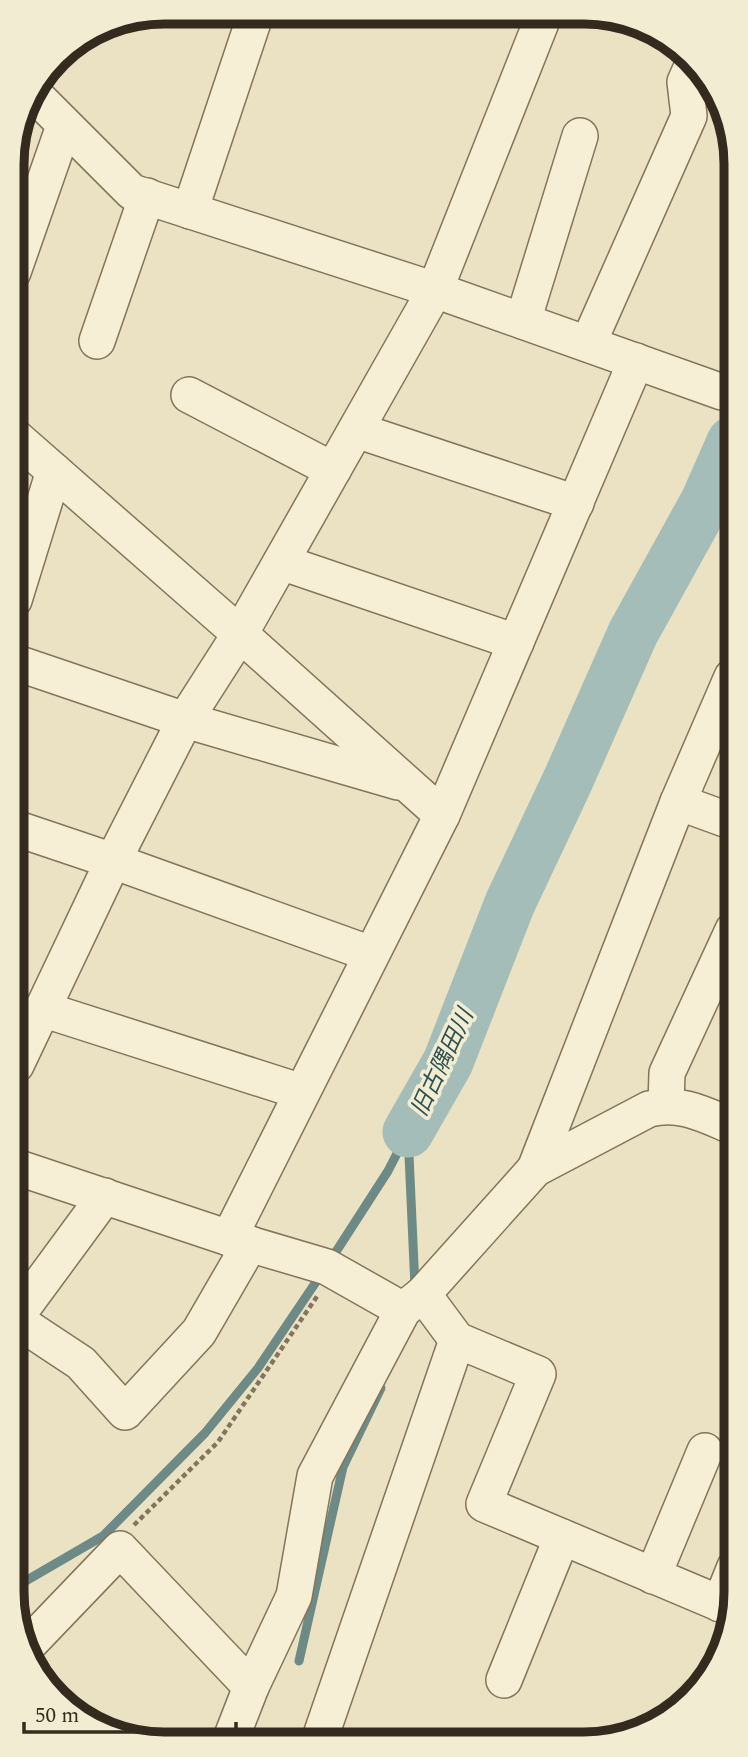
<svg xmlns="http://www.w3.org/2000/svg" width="748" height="1757" font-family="Spectral,'Noto Sans JP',serif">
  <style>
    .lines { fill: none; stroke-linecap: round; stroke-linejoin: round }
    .stream { stroke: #6d8a86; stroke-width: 9 }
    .river { stroke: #a5bdb8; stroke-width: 51 }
    .minor-casing { stroke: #83745b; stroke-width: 38 }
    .path { stroke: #83745b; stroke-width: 4.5; stroke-dasharray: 5 3.5; stroke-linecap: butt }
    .minor { stroke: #f6efd5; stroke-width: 35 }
    .labels { text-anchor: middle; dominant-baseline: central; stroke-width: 7; stroke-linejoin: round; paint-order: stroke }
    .water-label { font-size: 23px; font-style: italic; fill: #2f5152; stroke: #f2ecd2 }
    .rim { fill: none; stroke: #342b1e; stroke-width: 9 }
  </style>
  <rect width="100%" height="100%" fill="#eae2c3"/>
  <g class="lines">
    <g class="stream">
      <path d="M408 1133 415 1287"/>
      <path d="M330 1261 388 1171 408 1132"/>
      <path d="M17 1586 103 1536 205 1433 258 1368 322 1273"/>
      <path d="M299 1661 343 1467 381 1388"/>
    </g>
    <path class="river" d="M408 1132 448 1062 510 903 568 780 633 633 706 501 732 442"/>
    <g class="minor-casing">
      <g id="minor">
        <path d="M32 92 132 192 435 290 722 392"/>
        <path d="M190 211 256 13"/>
        <path d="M13 272 64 126"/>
        <path d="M523 321 580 136"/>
        <path d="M97 341 147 196"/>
        <path d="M588 344 689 116 685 82 694 62"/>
        <path d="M189 395 333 470"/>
        <path d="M356 430 576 503"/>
        <path d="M14 436 240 634 442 815"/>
        <path d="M281 562 516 642"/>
        <path d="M14 600 54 471"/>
        <path d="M14 662 185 720 398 782"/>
        <path d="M678 802 733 822"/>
        <path d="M15 828 113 861 371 954"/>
        <path d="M42 1009 302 1092"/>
        <path d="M16 1065 113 861 185 720 240 634 435 290 544 15"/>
        <path d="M666 1105 667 1073 733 930"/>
        <path d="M16 1167 229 1238 327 1267 403 1310 423 1294 457 1340 538 1374 484 1504 733 1609"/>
        <path d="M535 1169 678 802 732 677"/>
        <path d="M229 1238 442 815 636 361"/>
        <path d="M423 1294 535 1169 649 1109C681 1101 705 1115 734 1127"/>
        <path d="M16 1317 105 1196"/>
        <path d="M16 1320 81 1363 125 1412 199 1332 250 1244"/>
        <path d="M653 1576 705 1451"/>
        <path d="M720 1604 735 1567"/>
        <path d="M26 1647 120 1549 251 1687"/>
        <path d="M504 1680 562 1537"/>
        <path d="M230 1741 251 1687 294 1596 315 1476 403 1310"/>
        <path d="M319 1741 457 1340"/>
      </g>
    </g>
    <path class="path" d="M134 1525 218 1442 318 1295"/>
    <use href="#minor" class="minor"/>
  </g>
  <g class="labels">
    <g class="water-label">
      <text transform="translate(443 1063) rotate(-65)">旧古隅田川</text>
    </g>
  </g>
  <path d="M0 0H748V1757H0ZM164 24H584A140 140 0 0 1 724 164V1592A140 140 0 0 1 584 1732H164A140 140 0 0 1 24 1592V164A140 140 0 0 1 164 24Z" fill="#f2ecd2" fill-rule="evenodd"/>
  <path class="rim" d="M164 24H584A140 140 0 0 1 724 164V1592A140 140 0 0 1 584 1732H164A140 140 0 0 1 24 1592V164A140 140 0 0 1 164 24Z"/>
  <path d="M24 1722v10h212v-10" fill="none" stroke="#342b1e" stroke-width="3.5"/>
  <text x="35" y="1722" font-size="21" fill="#342b1e" stroke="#f2ecd2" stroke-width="5" paint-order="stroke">50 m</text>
</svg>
